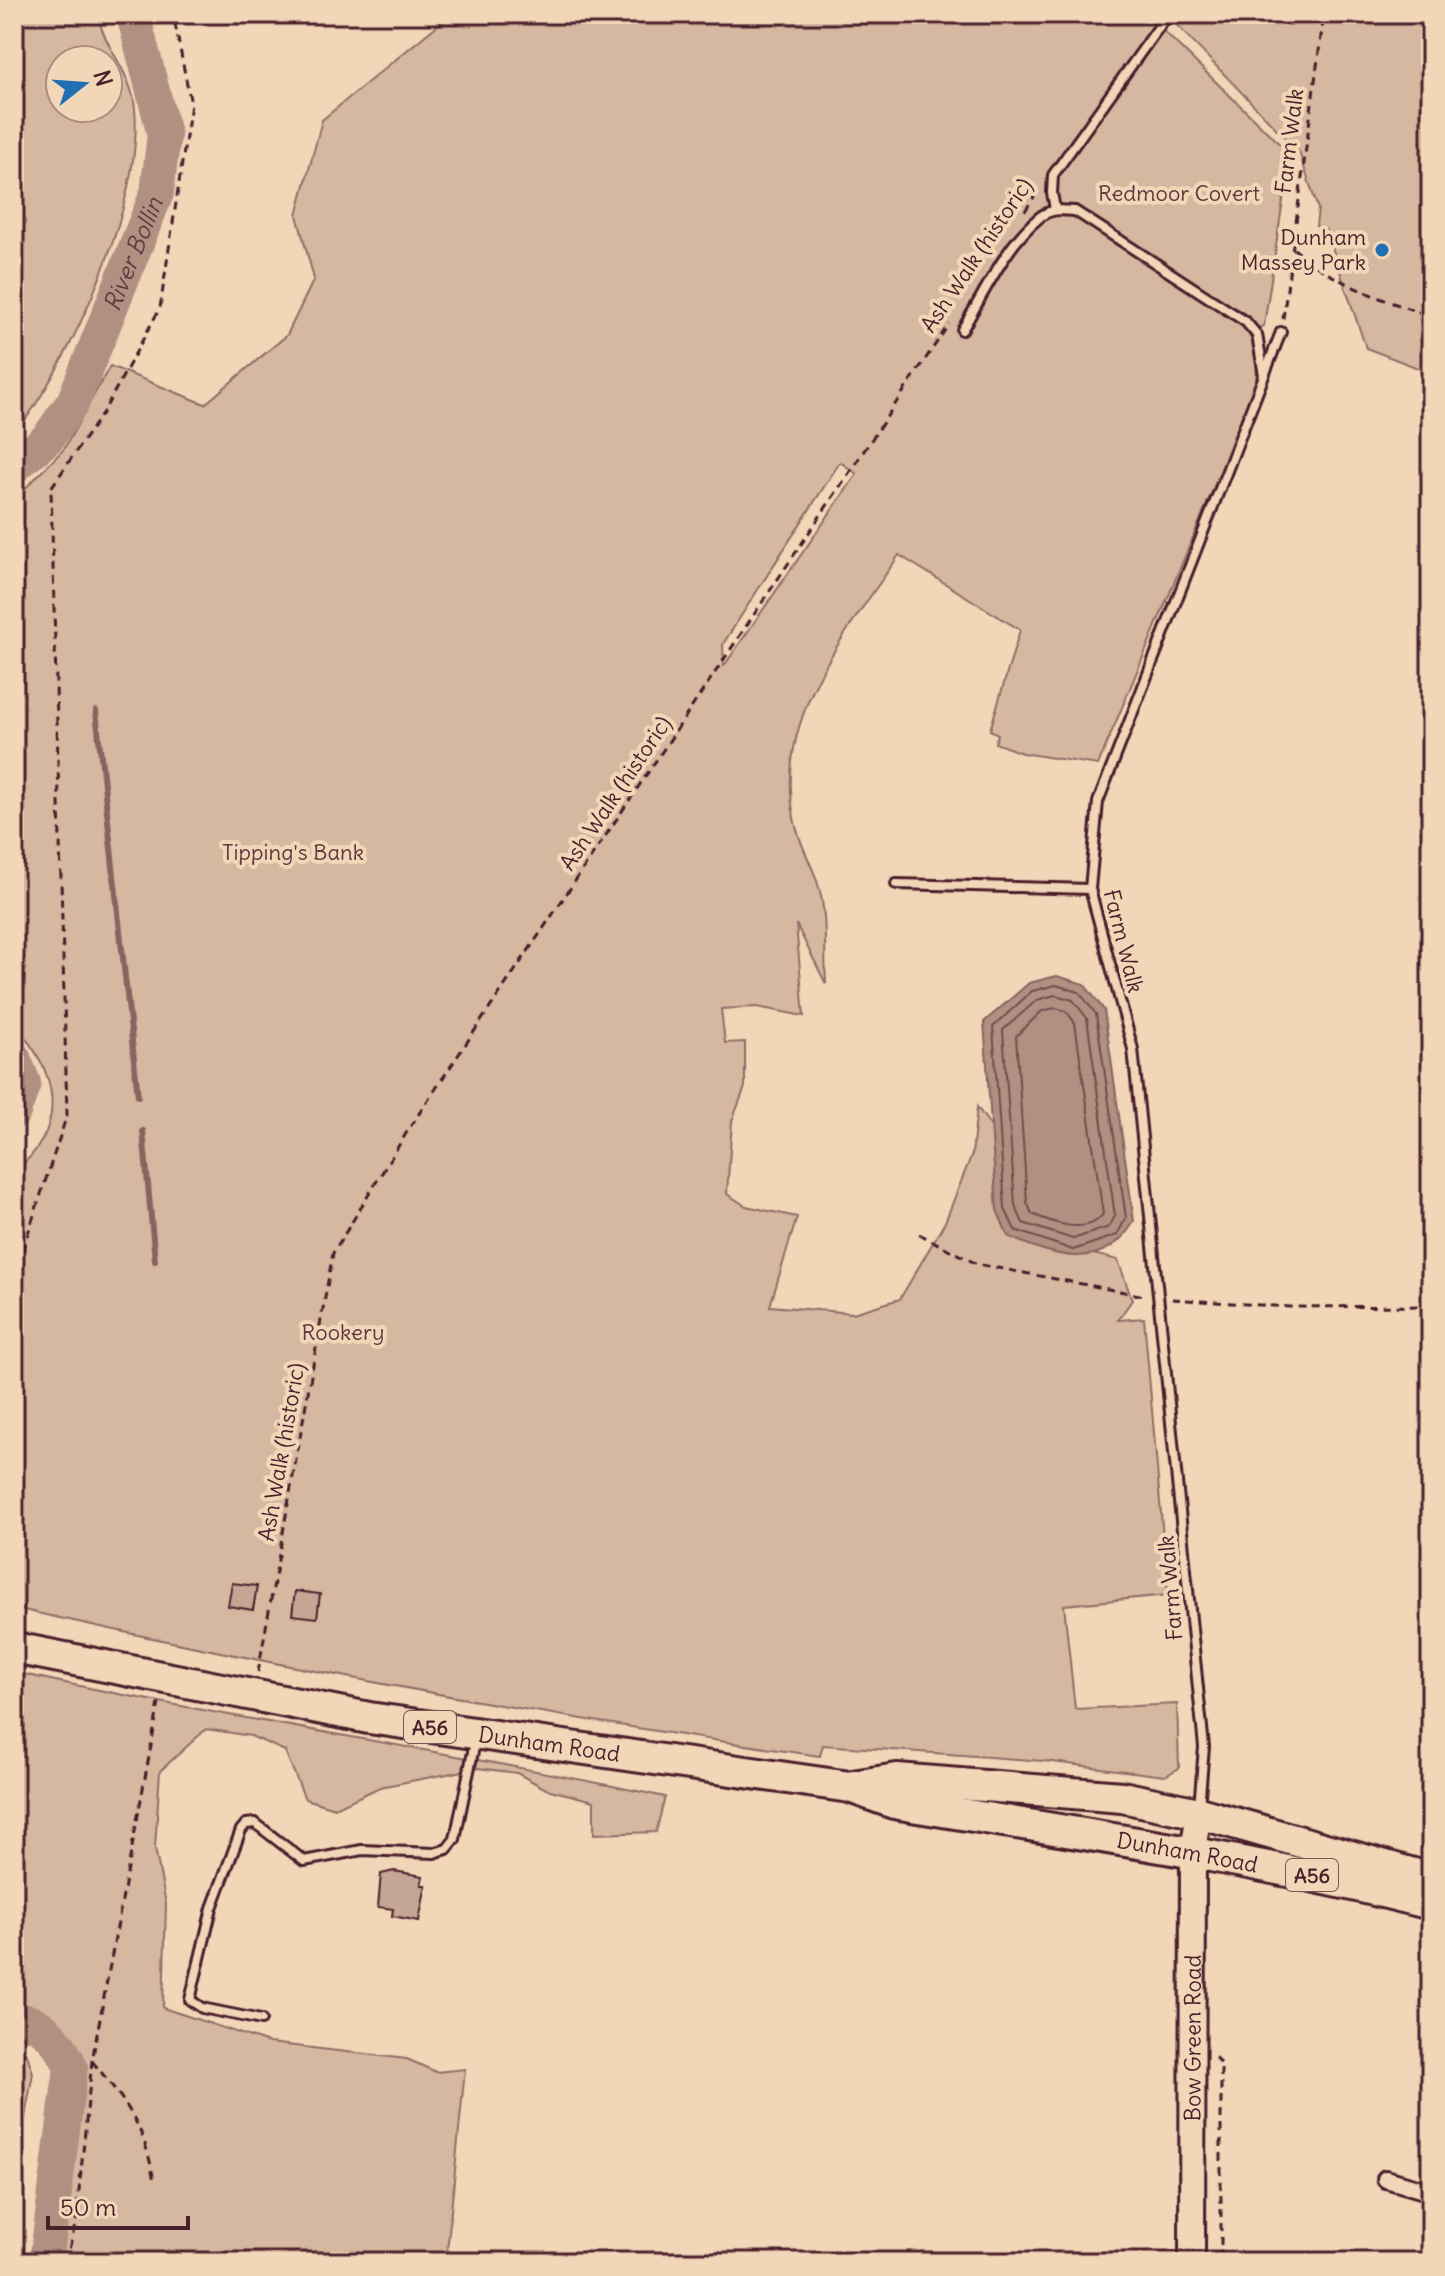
<svg xmlns="http://www.w3.org/2000/svg" width="1445" height="2276" font-family="Delius,sans-serif">
  <style>
    .green { fill: #d6b8a0; stroke: #906c66; stroke-width: 2; fill-rule: evenodd }
    .water { fill: #b19082; stroke: #88635f; stroke-width: 2 }
    .lines { fill: none; stroke-linecap: round; stroke-linejoin: round }
    .shore { stroke: #734c4e; stroke-width: 2 }
    .stream { stroke: #88635f; stroke-width: 6 }
    .river { stroke: #b19082; stroke-width: 34 }
    .building { fill: #c5a593; stroke: #4a1f2b; stroke-width: 2 }
    .lane-casing { stroke: #4a1f2b; stroke-width: 14 }
    .street-casing { stroke: #4a1f2b; stroke-width: 22 }
    .secondary-casing { stroke: #4a1f2b; stroke-width: 30 }
    .highway-casing { stroke: #4a1f2b; stroke-width: 36 }
    .path { stroke: #4a1f2b; stroke-width: 3; stroke-dasharray: 8 6; stroke-linecap: butt }
    .lane { stroke: #f1d6b8; stroke-width: 8 }
    .street { stroke: #f1d6b8; stroke-width: 16 }
    .secondary { stroke: #f1d6b8; stroke-width: 24 }
    .highway { stroke: #f1d6b8; stroke-width: 30 }
    .poi-dot { fill: #1f6fb2; stroke: #f1d6b8; stroke-width: 3 }
    .labels { text-anchor: middle; dominant-baseline: central; stroke-width: 8; stroke-linejoin: round; paint-order: stroke }
    .shield { fill: #f1d6b8; stroke: #7c5655; stroke-width: 2 }
    .shield-label { font-size: 20px; font-weight: bold; fill: #4a1f2b }
    .street-label { font-size: 22px; fill: #4a1f2b; stroke: #f1d6b8 }
    .park-label { font-size: 22px; fill: #5f363d; stroke: #f1d6b8 }
    .poi-label { font-size: 22px; fill: #4a1f2b; stroke: #f1d6b8; text-anchor: end }
    .water-label { font-size: 24px; font-style: italic; fill: #643b41; stroke: #f1d6b8 }
  </style>
  <rect width="100%" height="100%" fill="#f1d6b8"/>
  <filter id="ink" filterUnits="userSpaceOnUse"><feTurbulence type="fractalNoise" baseFrequency=".0125" numOctaves="2"/><feDisplacementMap in="SourceGraphic" scale="16" xChannelSelector="R" yChannelSelector="G"/><feConvolveMatrix kernelMatrix="1 2 1 2 8 2 1 2 1" color-interpolation-filters="sRGB"/></filter>
  <g filter="url(#ink)">
    <g class="green">
      <path d="M14 14H98C102 45 132 72 135 109 144 200 70 365 14 435ZM60 60H108V108H60Z"/>
      <path d="M451 14H1146L1290 154 1264 326 1248 332 1257 355 1256 386 1098 765 1022 753 995 743 998 734 990 730 1020 630 899 555C846 634 774 716 794 818 798 841 810 860 817 881 828 912 824 952 826 984L796 924 804 1016 757 1007 721 1009 725 1043 745 1042V1087L732 1121 727 1194 746 1206 797 1217 770 1306 853 1313 900 1299 945 1222 972 1154 977 1107 1009 1152 1048 1243 1118 1260 1132 1300 1118 1320 1144 1318 1168 1595 1064 1605 1075 1709 1177 1704 1179 1768 1165 1776 1044 1761 823 1745 820 1756C549 1717 281 1668 14 1608V1172C69 1128 59 1072 14 1025V500L64 449 110 366 205 404 287 335 314 279 297 215 322 120ZM840 462 857 474 724 666 723 644Z"/>
      <path d="M1166 14H1431V373L1366 348 1326 230 1316 226 1318 209 1299 152Z"/>
      <path d="M14 1672C230 1720 449 1750 665 1797L656 1832 594 1834V1801L546 1789 517 1773 478 1768 380 1787 335 1808 305 1799 285 1751 251 1736 206 1729 160 1771 155 1848 166 1904 163 2008 269 2043 407 2059 436 2072 465 2069 446 2262H45L70 2136 73 2048 14 2004Z"/>
      <path d="M14 2047 27 2054 33 2073 21 2139 23 2262H14Z"/>
    </g>
    <path class="water" d="M1057 976 1084 984 1104 1010 1134 1221C1105 1273 1053 1257 1008 1236L997 1210 984 1022 1029 983Z"/>
    <g class="lines">
      <g class="shore">
        <path d="M1056 985 1079 992 1096 1014 1126 1218 1117 1235 1073 1250 1015 1230 1005 1209 993 1027 1032 991Z"/>
        <path d="M1055 995 1073 1000 1087 1018 1115 1216 1109 1227 1073 1239 1023 1223 1015 1205 1003 1030 1037 1000Z"/>
        <path d="M1055 1008 1066 1011 1075 1023 1103 1214C1088 1236 1053 1223 1032 1214L1027 1202 1016 1036 1042 1011Z"/>
      </g>
      <g class="stream">
        <path d="M96 711 138 1096"/>
        <path d="M143 1131 155 1261"/>
      </g>
      <g class="river">
        <path id="s1" d="M14 467 48 438 73 402 157 193 164 134 133 14"/>
        <path d="M14 1058 24 1083 14 1112"/>
        <path d="M14 2019C43 2020 60 2042 71 2067L46 2262"/>
      </g>
    </g>
    <g class="building">
      <path d="M232 1583 257 1586 253 1610 228 1606Z"/>
      <path d="M295 1591 320 1594 317 1618 292 1615Z"/>
      <path d="M394 1871 423 1876 421 1885H426L419 1921 392 1916 393 1909 378 1907 381 1874Z"/>
    </g>
    <g class="lines">
      <g class="lane-casing">
        <g id="lane">
          <path d="M1055 209 1052 193 1053 175 1166 17"/>
          <path d="M962 330C984 294 1006 244 1040 217 1051 208 1062 210 1075 211L1246 322 1257 335 1264 375"/>
          <path d="M896 884 1090 889"/>
          <path d="M1199 1808 1204 1747 1133 1049 1090 889 1098 802 1281 332"/>
          <path d="M261 2020 202 2008 190 2000 212 1908 241 1830 246 1824 255 1823 304 1861 362 1850 434 1853 447 1849 455 1839 476 1737"/>
        </g>
      </g>
      <g class="street-casing">
        <path id="street" d="M1386 2179 1431 2192"/>
      </g>
      <g class="secondary-casing">
        <g id="secondary">
          <path id="s2" d="M1192 2262 1193 1850 1199 1813"/>
        </g>
      </g>
      <g class="highway-casing">
        <g id="highway">
          <path id="s3" d="M14 1648 369 1718 850 1787 894 1803C1074 1833 1254 1858 1431 1904"/>
          <path d="M853 1786 897 1779 1122 1797 1199 1813 1431 1879"/>
        </g>
      </g>
      <g class="path">
        <path d="M1025 211 1038 191"/>
        <path d="M1294 249C1335 284 1380 299 1431 316"/>
        <path d="M1283 319 1324 14"/>
        <path d="M919 1234 977 1264 1145 1296"/>
        <path d="M14 1276 67 1115 51 488 105 409 160 308 191 104 173 14"/>
        <path d="M1172 1299 1290 1307 1431 1306"/>
        <path d="M258 1672 333 1253 410 1127 949 324"/>
        <path d="M1215 2057 1221 2065V2262"/>
        <path d="M92 2061C128 2105 144 2124 154 2181"/>
        <path d="M66 2262 76 2221 92 2061 159 1703"/>
      </g>
      <use href="#lane" class="lane"/>
      <use href="#street" class="street"/>
      <use href="#secondary" class="secondary"/>
      <use href="#highway" class="highway"/>
    </g>
  </g>
  <circle class="poi-dot" cx="1382" cy="250" r="8"/>
  <g class="labels">
    <g class="shield">
      <rect x="404" y="1711" width="52" height="32" rx="6"/>
      <rect x="1286" y="1859" width="52" height="32" rx="6"/>
    </g>
    <g class="shield-label">
      <text x="430" y="1727">A56</text>
      <text x="1312" y="1875">A56</text>
    </g>
    <g class="street-label">
      <text transform="translate(1289 141) rotate(-83)">Farm Walk</text>
      <text transform="translate(976 255) rotate(-56)">Ash Walk (historic)</text>
      <text transform="translate(615 793) rotate(-56)">Ash Walk (historic)</text>
      <text transform="translate(1124 941) rotate(76)">Farm Walk</text>
      <text transform="translate(281 1452) rotate(-80)">Ash Walk (historic)</text>
      <text transform="translate(1170 1588) rotate(-95)">Farm Walk</text>
      <text stroke="none"><textPath href="#s3" startOffset="544">Dunham Road</textPath></text>
      <text stroke="none"><textPath href="#s3" startOffset="1192">Dunham Road</textPath></text>
      <text stroke="none"><textPath href="#s2" startOffset="224">Bow Green Road</textPath></text>
    </g>
    <g class="park-label">
      <text x="1179" y="193">Redmoor Covert</text>
      <text x="293" y="852">Tipping's Bank</text>
      <text x="343" y="1332">Rookery</text>
    </g>
    <g class="poi-label">
      <text x="1366" y="237">Dunham<tspan x="1366" dy="25">Massey Park</tspan></text>
    </g>
    <g class="water-label">
      <text stroke="none"><textPath href="#s1" startOffset="248">River Bollin</textPath></text>
    </g>
  </g>
  <rect width="1445" height="2276" fill="none" stroke="#f1d6b8" stroke-width="48"/>
  <rect x="24" y="24" width="1397" height="2228" fill="none" stroke="#4a1f2b" stroke-width="3" filter="url(#ink)"/>
  <g transform="translate(84 84) rotate(73)"><circle r="38" fill="#f1d6b8" stroke="#ae8d80" stroke-width="2"/>
  <path d="M0-6L14 30L0 20L-14 30Z" fill="#1f6fb2"/>
  <text y="-12" font-size="22" font-weight="bold" text-anchor="middle" fill="#4a1f2b">N</text>
  </g>
  <path d="M48 2216v12h140v-12" fill="none" stroke="#4a1f2b" stroke-width="4"/>
  <text x="60" y="2216" font-size="24" fill="#4a1f2b" stroke="#f1d6b8" stroke-width="6" paint-order="stroke">50 m</text>
</svg>
